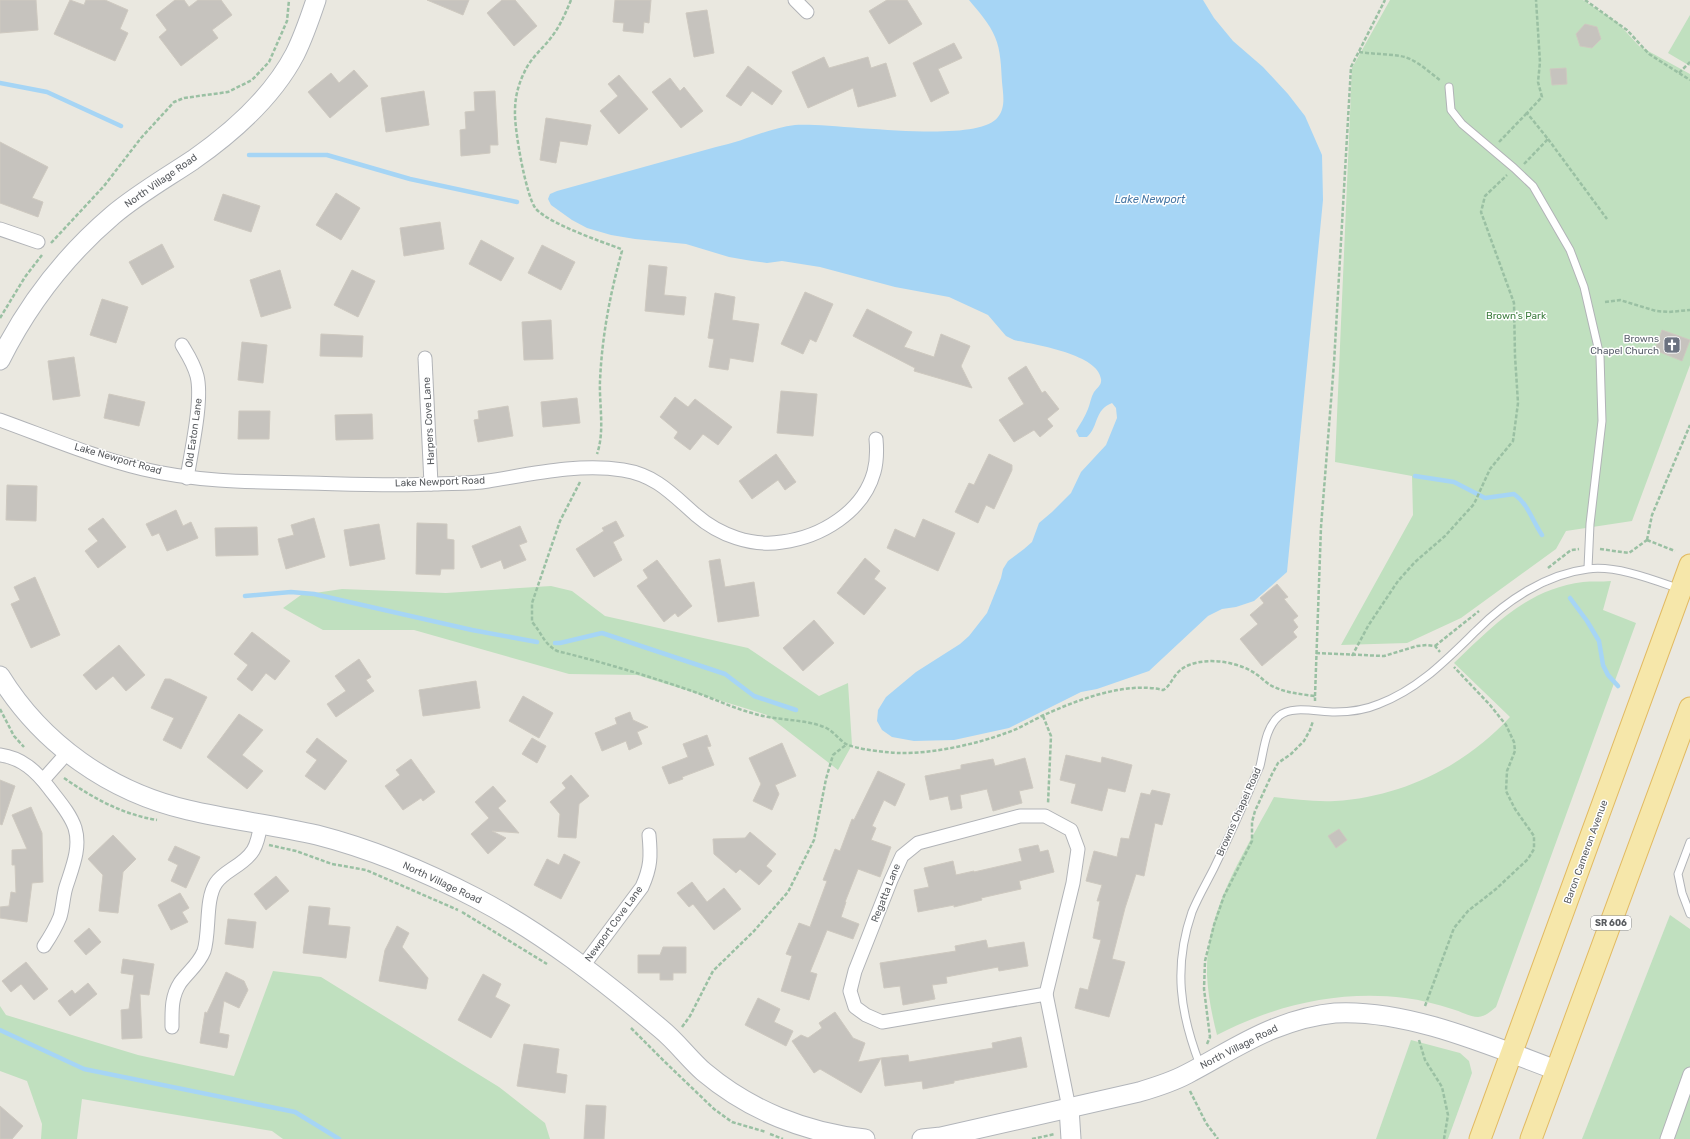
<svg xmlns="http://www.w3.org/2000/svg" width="1690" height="1139" font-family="Rubik,sans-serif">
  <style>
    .green { fill: #c0e0bf }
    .water { fill: #a6d5f5 }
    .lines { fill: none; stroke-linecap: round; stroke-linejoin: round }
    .stream { stroke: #a6d5f5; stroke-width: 4.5 }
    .building { fill: #c6c3be; stroke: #cec9c0 }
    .lane-casing { stroke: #b1b3b7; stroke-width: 9 }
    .street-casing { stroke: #b1b3b7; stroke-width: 15 }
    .secondary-casing { stroke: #b2b5ba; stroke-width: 21 }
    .primary-casing { stroke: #e2ba62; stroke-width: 23 }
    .path { stroke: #9ac0a3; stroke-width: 2.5; stroke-dasharray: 4 2; stroke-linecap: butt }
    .lane { stroke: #fff; stroke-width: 7 }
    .street { stroke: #fff; stroke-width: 13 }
    .secondary { stroke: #fff; stroke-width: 19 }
    .primary { stroke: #f6e7aa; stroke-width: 21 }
    .labels { text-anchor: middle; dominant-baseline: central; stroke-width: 3; stroke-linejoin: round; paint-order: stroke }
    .shield { fill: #fff; stroke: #8b8d90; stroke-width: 1 }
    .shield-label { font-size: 9px; font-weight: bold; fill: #595c60 }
    .street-label { font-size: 10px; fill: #595c60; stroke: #fff }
    .park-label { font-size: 10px; fill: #3c7c3d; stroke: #fff }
    .worship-label { font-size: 10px; fill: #5b616d; stroke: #fff; text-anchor: end }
    .water-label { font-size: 11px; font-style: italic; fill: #4677a5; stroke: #fff }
  </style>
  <rect width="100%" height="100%" fill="#eae8e0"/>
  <g class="green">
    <path d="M1390 0H1583L1618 23 1639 46 1690 74V365L1632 521 1566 531 1556 549 1461 618 1407 643 1341 645 1413 515 1412 476 1335 462 1352 68Z"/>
    <path d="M1690 15V66L1668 53Z"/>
    <path d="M1611 581 1603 610 1636 623 1496 1007C1490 1012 1486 1016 1478 1017 1470 1017 1460 1011 1452 1009 1437 1004 1421 1000 1405 998 1339 990 1275 1005 1217 1035 1212 1015 1208 996 1207 975 1205 910 1245 852 1274 797 1294 799 1314 802 1335 801 1402 797 1465 766 1510 717L1454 663C1493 626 1527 589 1583 582 1592 581 1601 582 1611 581Z"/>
    <path d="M551 586 572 591 605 616 748 648 819 696 848 683 852 745 838 770 767 715 637 675 569 674 414 630H323L283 608 301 595 342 589 446 593Z"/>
    <path d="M1670 915 1690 929V1139H1582Z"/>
    <path d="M273 971 321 977 499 1087 545 1123 550 1139H283L272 1131 82 1099 77 1139H41L42 1124 27 1081 0 1071V1006L6 1015 138 1055 234 1076Z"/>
    <path d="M1411 1040 1460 1053 1469 1061 1472 1073 1448 1139H1376Z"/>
  </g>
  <path class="water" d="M969 0H1203L1214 18 1233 41 1263 67 1288 94 1305 116 1322 155 1323 200 1287 572 1254 601 1236 607 1222 609 1208 616 1149 671 1097 689 1081 692 1009 728 954 740 914 741 892 737 882 730 877 721 878 710 886 697 916 672 960 644 969 636 987 613 1001 578 1003 569 1008 561 1024 549 1032 542 1039 523 1052 512 1071 493 1081 472 1106 445 1117 418 1116 408 1112 403C1094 410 1099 426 1087 437H1079L1076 431C1080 424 1085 417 1088 409 1090 404 1091 397 1094 392 1097 388 1102 385 1101 379 1099 354 1033 344 1014 340L1006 336 988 315 949 297 895 287 820 267 782 261 767 263 752 261 729 257 686 244 635 239 611 235 587 228 572 220 551 205 548 199 550 194 557 191 716 147C743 142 768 128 795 125 833 122 977 146 998 117 1006 107 1003 94 1002 82 1001 67 1001 51 995 37 990 24 978 11 969 0Z"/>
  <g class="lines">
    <g class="stream">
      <path d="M0 83 47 92 121 126"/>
      <path d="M249 155H327L410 179 517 202"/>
      <path d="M1415 476 1454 482 1485 498 1514 494C1528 504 1532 520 1542 535"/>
      <path d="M245 596 291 592 314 594 472 630 537 642"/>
      <path d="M1570 598 1587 621 1599 641 1603 665 1608 675 1618 686"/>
      <path d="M555 643H560L602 633 725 674 754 696 796 710"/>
      <path d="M0 1030 84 1069 295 1112 339 1139"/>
    </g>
  </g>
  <g class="building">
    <path d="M0 0H36L38 30 0 33Z"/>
    <path d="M70 0 84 5 86 0H105L128 10 120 29 128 33 115 61 54 34Z"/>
    <path d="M175 0H184L189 7 198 0H221L232 15 212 30 218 38 181 66 159 37 167 30 156 15Z"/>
    <path d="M427 0H469L463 15Z"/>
    <path d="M502 0H515L537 26 514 46 487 13Z"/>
    <path d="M615 0H651L649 23 644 22 643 33 623 31 624 23 613 22Z"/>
    <path d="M887 0H907L922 24 889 44 869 11Z"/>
    <path d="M707 10 714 53 694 57 686 13Z"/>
    <path d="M1585 24 1597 27 1601 39 1592 48 1580 46 1576 34Z"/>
    <path d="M954 43 962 58 938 69 949 93 931 102 913 63Z"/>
    <path d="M824 57 829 68 868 57 871 68 886 63 896 96 858 107 853 88 808 108 792 72Z"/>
    <path d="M748 66 782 91 772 105 752 91 741 106 726 96Z"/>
    <path d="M1566 68 1567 84 1552 85 1550 69Z"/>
    <path d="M354 70 368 86 330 118 308 92 331 73 339 83Z"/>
    <path d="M619 75 648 109 619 134 600 111 618 96 608 84Z"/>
    <path d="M670 78 680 91 684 87 703 111 681 128 652 92Z"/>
    <path d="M424 91 429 125 386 132 381 98Z"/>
    <path d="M495 91 498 145H490V153L461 156 460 130 466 129 465 112 475 111 474 92Z"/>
    <path d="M546 118 591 125 587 145 560 141 556 163 540 160Z"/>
    <path d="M0 142 48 167 32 198 43 202 38 217 0 203Z"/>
    <path d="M336 193 360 208 341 240 316 225Z"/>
    <path d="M223 194 260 206 251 232 214 220Z"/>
    <path d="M440 222 444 249 404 256 400 228Z"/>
    <path d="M481 240 514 258 501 281 469 264Z"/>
    <path d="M162 244 174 267 142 285 129 262Z"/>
    <path d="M542 245 575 262 561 290 528 273Z"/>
    <path d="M649 265 667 267 664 295 686 297 684 315 645 311Z"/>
    <path d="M280 270 291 308 261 317 250 280Z"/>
    <path d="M352 270 375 281 358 317 334 305Z"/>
    <path d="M805 292 833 304 816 342 810 339 803 354 781 344Z"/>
    <path d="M715 293 735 297 732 320 759 324 753 362 730 358 728 370 709 367 714 339 708 338Z"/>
    <path d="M102 299 128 307 116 343 90 335Z"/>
    <path d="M867 309 912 332 904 347 934 357 941 334 970 346 961 366 972 388 914 371 915 368 853 336Z"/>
    <path d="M551 320 553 359 524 360 522 322Z"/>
    <path d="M1662 330 1690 340 1682 361 1655 350Z"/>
    <path d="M321 334 363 336 362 357 320 356Z"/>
    <path d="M242 342 267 345 263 383 238 380Z"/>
    <path d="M74 357 80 396 53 400 48 361Z"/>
    <path d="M1026 366 1042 393 1045 391 1059 409 1047 419 1053 426 1040 437 1034 430 1014 442 999 420 1024 404 1008 378Z"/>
    <path d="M781 391 817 394 813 436 777 433Z"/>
    <path d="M109 394 145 402 139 426 104 418Z"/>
    <path d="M675 397 688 407 695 399 732 427 718 445 703 434 690 450 674 438 678 432 660 417Z"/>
    <path d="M577 398 580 423 543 427 541 402Z"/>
    <path d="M508 406 513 436 478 442 474 420 479 419 478 411Z"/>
    <path d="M239 411H270L269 439H238Z"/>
    <path d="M372 414 373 439 336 440 335 415Z"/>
    <path d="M776 454 796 482 785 490 778 480 752 499 739 481Z"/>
    <path d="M989 454 1012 465V470L994 509 986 505 978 523 955 512 969 483 974 485Z"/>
    <path d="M7 485 37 486 36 521 6 520Z"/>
    <path d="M176 510 183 526 191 522 198 538 167 551 159 533 152 536 146 524Z"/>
    <path d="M103 518 126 547 98 568 85 551 98 541 88 529Z"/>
    <path d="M314 518 325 557 286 569 278 539 294 535 291 525Z"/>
    <path d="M923 519 955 533 938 571 887 548 895 529 915 538Z"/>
    <path d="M616 521 624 536 613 542 622 560 594 577 576 549 604 531 602 528Z"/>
    <path d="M417 523 447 524V539L454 540V569H441L440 575 416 574Z"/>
    <path d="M379 524 385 559 350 566 344 530Z"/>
    <path d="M520 526 527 542 519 545 526 560 504 569 501 560 481 568 472 546Z"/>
    <path d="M257 527 258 555 216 556 215 528Z"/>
    <path d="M865 558 880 571 874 579 886 588 864 615 837 593Z"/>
    <path d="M720 559 725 587 754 582 759 616 718 622 709 561Z"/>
    <path d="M657 560 692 606 678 617 675 613 664 622 637 586 648 578 643 570Z"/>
    <path d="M35 577 60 635 31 648 11 604 20 600 14 587Z"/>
    <path d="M1277 584 1288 597 1284 599 1298 616 1293 620 1298 627 1293 632 1297 637 1262 666 1240 639 1258 624 1250 615 1264 603 1260 598Z"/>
    <path d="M814 620 834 643 803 671 783 648Z"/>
    <path d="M252 632 290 661 275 680 266 673 252 691 237 679 248 665 234 654Z"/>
    <path d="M119 645 145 675 126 691 113 676 96 690 83 675Z"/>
    <path d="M359 659 371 677 366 680 374 691 336 717 327 704 346 691 335 676Z"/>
    <path d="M165 679H170L207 697 181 749 163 740 174 718 151 708Z"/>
    <path d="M476 681 480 708 423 716 419 690Z"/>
    <path d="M523 696 553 713 539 738 509 721Z"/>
    <path d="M630 712 633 720 648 727 637 732 642 744 629 750 626 741 602 751 595 733 617 724 615 718Z"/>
    <path d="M239 714 263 730 242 755 263 771 247 789 207 757Z"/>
    <path d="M707 735 711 746 707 747 714 765 682 777 683 779 669 784 662 767 688 757 683 744Z"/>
    <path d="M317 738 347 761 325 790 305 776 317 760 306 752Z"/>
    <path d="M532 738 546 746 537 763 522 754Z"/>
    <path d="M782 743 796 776 775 785 779 794 772 810 753 801 761 784 749 758Z"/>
    <path d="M1066 755 1101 763 1102 757 1132 765 1125 792 1108 788 1102 811 1071 803 1076 784 1060 780Z"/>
    <path d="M1025 758 1033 788 1019 791 1022 803 993 811 987 789 960 795 962 808 951 810 948 796 930 800 925 776 961 769V765L993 759 995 766Z"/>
    <path d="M411 759 435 792 423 801 421 798 403 810 385 786 400 775 396 770Z"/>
    <path d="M878 771 905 784 895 806 884 800 872 826 876 828 871 840 891 847 880 877 858 869 845 902H846L841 917 859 924 853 939 827 930 810 972 817 974 809 1000 781 991 792 956 786 954 799 923 810 927 827 881 823 880 835 849 840 851 852 819 854 820Z"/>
    <path d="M571 775 589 796 579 804 576 838 558 837 560 814 550 802 566 788 562 783Z"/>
    <path d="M0 780 15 786 2 825 0 824Z"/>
    <path d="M493 786 506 801 498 808 519 833 492 831 506 838 488 854 471 834 489 818 475 802Z"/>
    <path d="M1152 790 1170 794 1162 825 1155 823 1144 876 1136 874 1125 908 1112 959 1125 962 1109 1017 1075 1008 1080 988 1088 990 1101 940 1093 938 1100 901H1097L1102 885 1086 881 1094 851 1117 857 1121 838 1129 839 1141 793 1150 795Z"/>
    <path d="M31 807 42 833 43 882 32 883 27 922 0 918V907L9 906 11 892 16 893 15 865H12V850L27 849 12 815Z"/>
    <path d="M1339 829 1347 840 1336 848 1328 836Z"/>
    <path d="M750 832 776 854 766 866 772 871 759 885 740 869 736 873 714 854 713 839 745 838Z"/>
    <path d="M113 835 136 859 123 872 118 913 99 911 103 875 88 859Z"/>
    <path d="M1038 845 1040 852 1048 850 1054 872 1019 881 1021 889 981 898 982 900 954 907V905L918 912 914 890 929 887 924 868 953 861 956 875 974 871V872L1022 861 1019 849Z"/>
    <path d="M175 846 200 857 186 888 171 881 178 865 168 860Z"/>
    <path d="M564 854 580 862 561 899 534 885 547 859 559 865Z"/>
    <path d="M276 876 289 891 266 910 254 894Z"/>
    <path d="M692 882 707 902 724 888 741 909 714 930 693 904 689 907 677 893Z"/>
    <path d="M180 893 189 908 182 912 188 922 171 930 158 905Z"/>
    <path d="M309 906 330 908 328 925 350 927 346 958 303 953Z"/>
    <path d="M228 919 256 922 253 948 225 944Z"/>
    <path d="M397 926 409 933 402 947 428 978 426 989 379 981 385 950Z"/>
    <path d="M89 928 101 942 86 955 74 941Z"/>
    <path d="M986 940 988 948 1024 942 1028 966 999 971 998 967 946 977 947 983 932 985 935 999 903 1005 900 986 884 988 880 963 956 951 955 946Z"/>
    <path d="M663 947H686V973H673V980H660V973H638V955H660Z"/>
    <path d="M123 959 154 964 149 995 140 994 142 1038 122 1039 121 1010 129 1009 134 975 121 973Z"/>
    <path d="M26 962 48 989 34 1000 21 984 11 992 2 981Z"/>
    <path d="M226 972 244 981 248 990 239 1008 224 1001 219 1033 229 1035 227 1048 200 1043 205 1012 207 1013Z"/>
    <path d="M483 974 501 984 495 997 510 1005 491 1038 458 1020Z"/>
    <path d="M88 983 97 994 70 1016 58 1001 72 990 75 994Z"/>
    <path d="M758 998 780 1009 774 1022 793 1031 786 1046 745 1025Z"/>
    <path d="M835 1012 853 1038 865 1043 858 1062 881 1058 861 1093 820 1069 814 1073 792 1041 801 1035 808 1038 822 1028 819 1023Z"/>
    <path d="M1021 1037 1027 1067 954 1081V1083L923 1089 922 1081 885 1086 881 1058 908 1055 909 1062 993 1048 992 1043Z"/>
    <path d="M524 1044 559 1049 556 1073 567 1075 565 1093 517 1086Z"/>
    <path d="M586 1105 606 1106 604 1139H584Z"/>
    <path d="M0 1106 23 1126 12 1139H0Z"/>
  </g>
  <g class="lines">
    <g class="lane-casing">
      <g id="lane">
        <path d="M1449 87 1451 110 1462 124 1514 168 1533 186 1570 250 1584 287 1600 356 1602 421 1590 524 1588 568"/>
        <path d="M1690 842 1678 874 1682 893 1690 914"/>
        <path d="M1200 1065C1180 1013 1173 967 1192 912 1198 897 1207 882 1214 868 1227 841 1239 815 1250 789 1253 781 1257 773 1260 766 1264 750 1265 728 1279 716 1291 705 1318 712 1335 712 1350 712 1365 710 1379 704 1419 689 1447 659 1477 630 1506 601 1546 574 1588 569 1616 565 1654 580 1680 589"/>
      </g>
    </g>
    <g class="street-casing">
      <g id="street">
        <path d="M795 0 807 12"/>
        <path d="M0 229 38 242"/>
        <path d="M182 345C188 355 194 364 197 376 203 400 191 452 187 478"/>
        <path d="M425 358 431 484"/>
        <path d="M0 420C47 437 94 457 143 469 197 482 252 482 308 483 350 484 392 486 434 484 452 483 471 484 488 481 532 474 579 463 623 470 656 475 673 495 696 515 719 535 752 547 782 542 821 537 863 512 874 472 877 461 877 450 876 439"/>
        <path d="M0 755C22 758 36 771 49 788 58 800 70 813 75 828 81 848 72 868 66 887 63 897 63 907 60 917 56 927 50 937 44 946"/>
        <path d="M43 780 67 753"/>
        <path d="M1020 816H1045L1071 830 1078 849 1073 883 1046 994 882 1022 866 1015 855 1007 850 991 855 971 891 880 902 856 918 843Z"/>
        <path d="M583 966 642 887C651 867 651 856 649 835"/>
        <path d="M1046 994 1069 1108"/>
        <path d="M172 1027C172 1011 171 997 180 983 188 972 199 964 204 951 210 932 205 899 216 883 220 877 226 873 232 869 254 855 257 848 261 823"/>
        <path d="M1667 1139 1690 1074"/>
      </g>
    </g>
    <g class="secondary-casing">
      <g id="secondary">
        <path d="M0 360C28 304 66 255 113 215 138 194 166 178 193 160 233 132 272 98 295 54 304 36 310 18 316 0"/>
        <path d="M0 676C42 744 110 792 188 810 231 820 274 825 317 835 372 849 426 872 476 898 543 933 604 981 661 1029 677 1042 689 1059 704 1072 749 1110 806 1133 865 1139"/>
        <path d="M1069 1108 1071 1139"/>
        <path d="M922 1139 941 1137 1139 1092C1156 1087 1172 1082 1187 1074 1216 1059 1243 1041 1273 1029 1293 1021 1313 1015 1335 1013 1407 1009 1489 1045 1556 1070"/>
      </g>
    </g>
    <g class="primary-casing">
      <g id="primary">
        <path d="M1480 1139 1690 565"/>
        <path d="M1531 1139 1690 708"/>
      </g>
    </g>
    <g class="path">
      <path d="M571 0C566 12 561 24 553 35 544 48 530 58 524 73 518 85 515 98 515 111 514 128 526 197 536 209 550 224 600 241 621 249L622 251C610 294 602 336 600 381 599 404 605 431 597 454"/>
      <path d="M1585 0 1627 30 1649 54 1690 80"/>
      <path d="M1359 52C1373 54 1387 54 1400 56 1415 58 1429 72 1441 81"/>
      <path d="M1679 73 1690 62"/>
      <path d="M1548 139 1607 219"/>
      <path d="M1499 142 1527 113"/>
      <path d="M1524 164 1548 139 1527 113 1542 97 1538 82 1540 62 1536 0"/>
      <path d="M51 243 104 186 141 138 174 102 184 98 228 92 252 80 269 62 287 21 289 0"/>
      <path d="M1605 302 1620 300 1656 311 1669 312 1690 310"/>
      <path d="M0 318 25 277 42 255"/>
      <path d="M580 482 560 521 532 603V622C542 633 543 643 557 651 602 662 645 675 689 690 710 697 730 707 752 713 775 721 801 718 824 727 834 731 838 739 846 744 855 749 889 753 900 753 931 754 977 744 1006 733 1019 729 1031 721 1044 715 1077 700 1126 681 1163 690 1172 686 1173 671 1189 665 1209 657 1239 662 1256 674 1262 678 1267 684 1274 687 1287 693 1300 694 1315 696V701"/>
      <path d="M1647 540 1652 515 1690 425"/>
      <path d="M1647 540 1675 551"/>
      <path d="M1600 549 1629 553 1647 540"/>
      <path d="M1548 568 1571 550 1579 549"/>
      <path d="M1435 646 1479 611"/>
      <path d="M1316 653 1384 656 1417 646 1427 645 1435 646 1440 652"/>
      <path d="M1352 656 1368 626 1398 581 1415 562 1445 536 1474 504 1490 469 1513 441 1518 403 1515 356 1514 303 1481 212 1485 196 1507 175"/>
      <path d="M1315 696 1321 527 1334 363 1351 67 1385 0"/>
      <path d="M0 709 14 736 24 747"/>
      <path d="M1043 716 1051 736 1048 804"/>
      <path d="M64 778C93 798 121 814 157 820"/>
      <path d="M269 845 296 851 332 864 366 870 458 910"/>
      <path d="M462 912 547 964"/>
      <path d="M1425 1006 1454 928 1468 911 1496 889 1528 859 1534 849V836L1515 809 1506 791 1507 771 1515 751 1514 742 1506 725 1490 705 1454 667"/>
      <path d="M682 1027 690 1016 713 971 754 931 788 892 814 840 826 779 833 755 847 744"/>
      <path d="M631 1028 665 1062 714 1109 732 1122 766 1132"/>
      <path d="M1419 1040 1425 1060 1442 1087 1448 1115 1444 1139"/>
      <path d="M1207 1044 1210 1037 1204 989 1205 961 1214 925 1224 896 1252 841V822L1255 811 1272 774 1278 763 1291 754 1304 741 1310 730 1313 721"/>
      <path d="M1190 1091 1206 1123 1218 1139"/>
      <path d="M770 1134 783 1139"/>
      <path d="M1032 1139 1055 1134"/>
    </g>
    <use href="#lane" class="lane"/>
    <use href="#street" class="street"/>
    <use href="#secondary" class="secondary"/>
    <use href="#primary" class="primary"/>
  </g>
  <defs>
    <g id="church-square" transform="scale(0.9)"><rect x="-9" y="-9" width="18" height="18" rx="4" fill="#6b7280" stroke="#fff"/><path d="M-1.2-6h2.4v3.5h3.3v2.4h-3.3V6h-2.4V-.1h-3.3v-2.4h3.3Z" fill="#fff"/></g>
  </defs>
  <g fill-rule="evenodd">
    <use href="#church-square" x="1672" y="345"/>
  </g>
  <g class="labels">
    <rect class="shield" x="1591" y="916" width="40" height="14" rx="3"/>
    <g class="shield-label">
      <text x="1611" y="923">SR 606</text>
    </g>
    <g class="street-label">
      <text transform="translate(161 181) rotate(-35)">North Village Road</text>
      <text transform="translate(429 421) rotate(-93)">Harpers Cove Lane</text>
      <text transform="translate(194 433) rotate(-82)">Old Eaton Lane</text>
      <text transform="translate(118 459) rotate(16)">Lake Newport Road</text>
      <text transform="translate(440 482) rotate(-2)">Lake Newport Road</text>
      <text transform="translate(1239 812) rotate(-66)">Browns Chapel Road</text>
      <text transform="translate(1586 852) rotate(-70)">Baron Cameron Avenue</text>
      <text transform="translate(442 883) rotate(25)">North Village Road</text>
      <text transform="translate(886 893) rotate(-68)">Regatta Lane</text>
      <text transform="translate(614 924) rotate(-54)">Newport Cove Lane</text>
      <text transform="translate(1239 1047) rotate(-27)">North Village Road</text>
    </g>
    <g class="park-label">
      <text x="1516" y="316">Brown's Park</text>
    </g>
    <g class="worship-label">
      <text x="1659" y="339">Browns<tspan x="1659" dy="12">Chapel Church</tspan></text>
    </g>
    <g class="water-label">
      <text x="1150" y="199">Lake Newport</text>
    </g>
  </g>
</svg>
